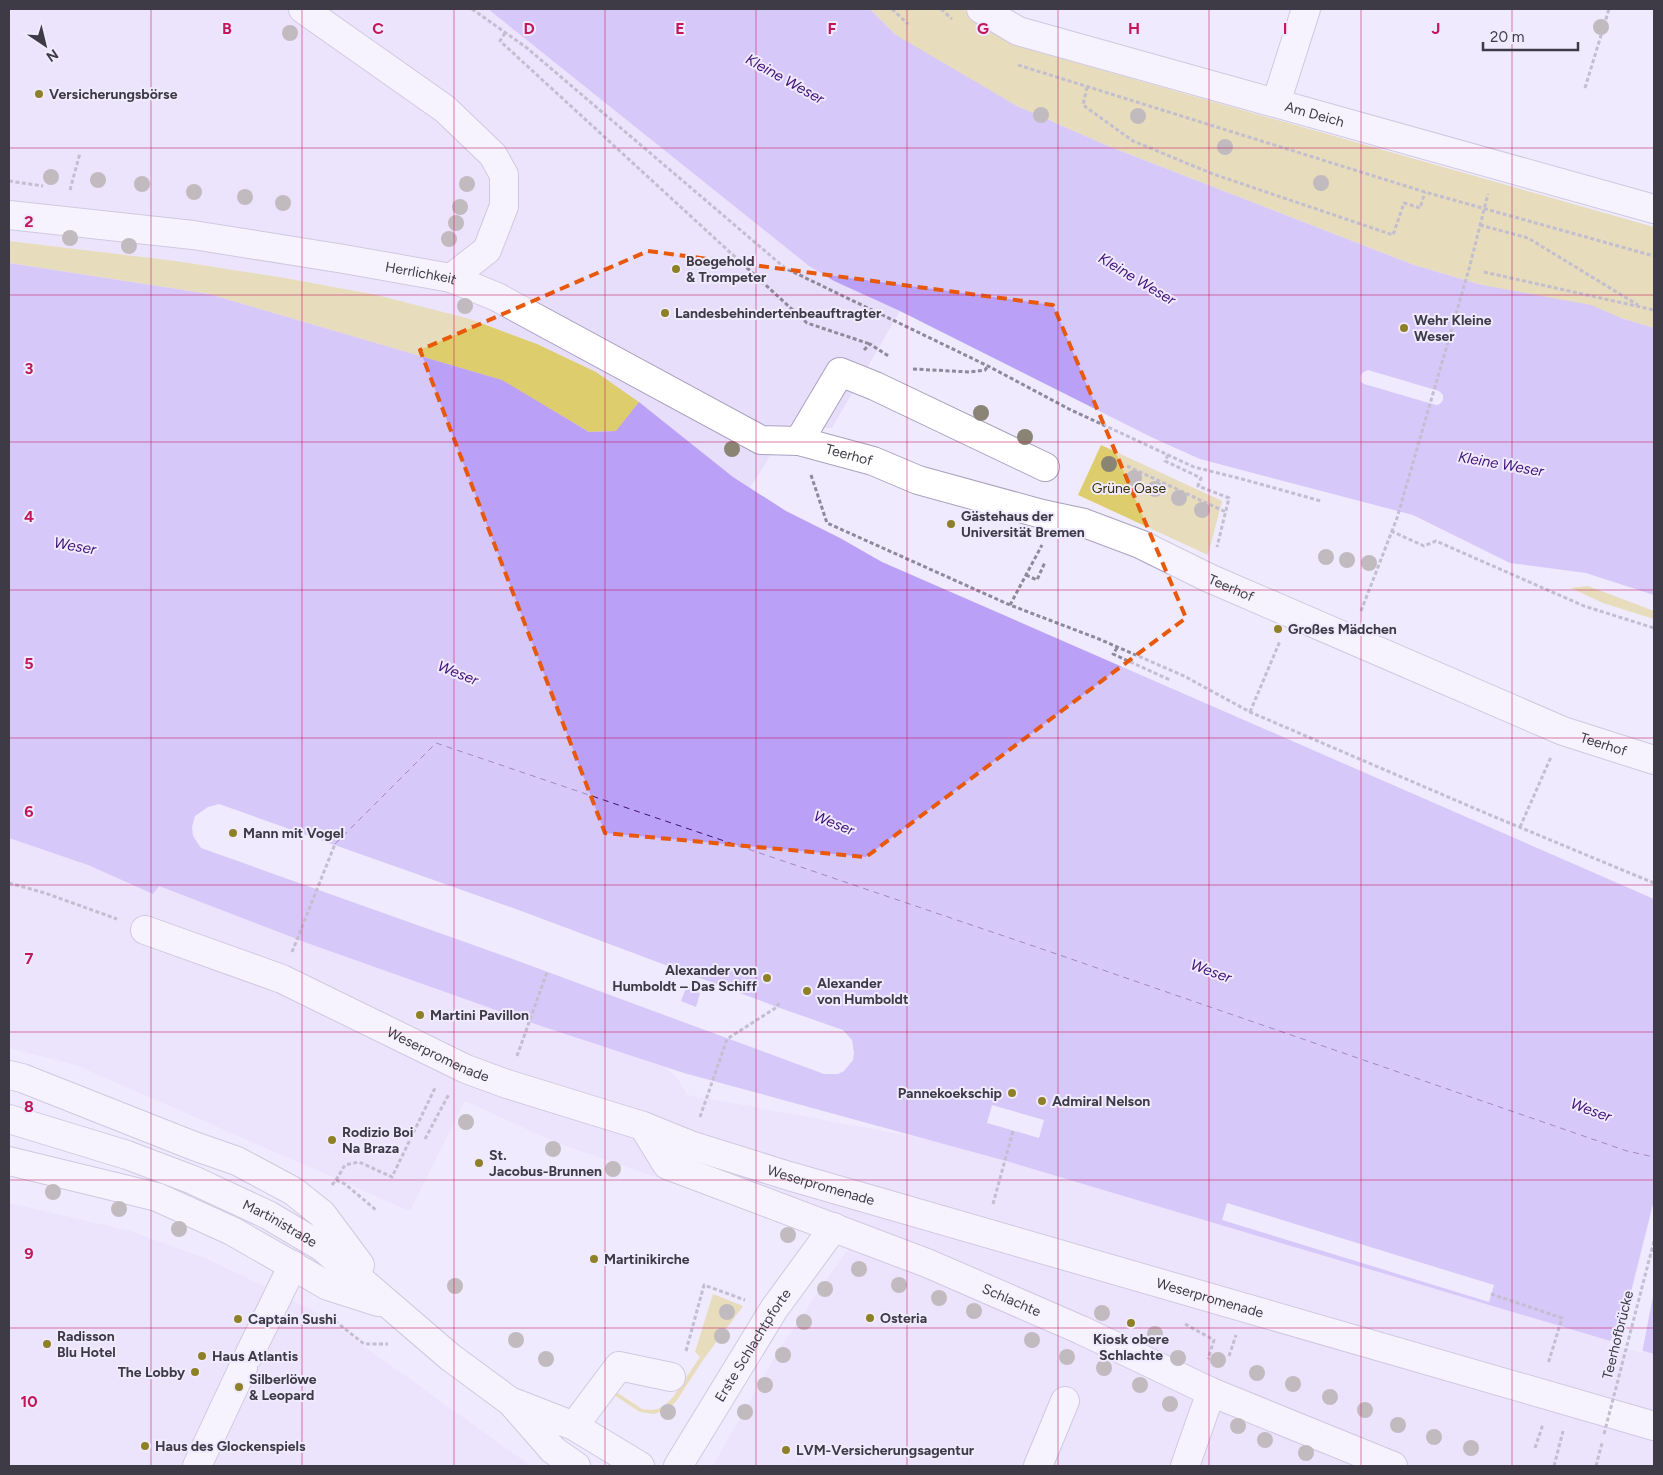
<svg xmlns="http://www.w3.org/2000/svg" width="1663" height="1475" font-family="Figtree,sans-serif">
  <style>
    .built { fill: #e6defb }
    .green { fill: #decd6c }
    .water { fill: #bba0f7; fill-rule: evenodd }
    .pier { fill: #efeafd; fill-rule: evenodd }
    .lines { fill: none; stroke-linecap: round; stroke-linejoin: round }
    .ferry { stroke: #421278; stroke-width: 1; stroke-dasharray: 6 5; stroke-linecap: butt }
    .minor-casing { stroke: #aaa2be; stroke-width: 30 }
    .major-casing { stroke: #aaa2be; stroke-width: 30 }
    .path { stroke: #8e8a99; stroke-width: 3; stroke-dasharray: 4 2.5; stroke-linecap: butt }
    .minor { stroke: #fff; stroke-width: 28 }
    .major { stroke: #fff; stroke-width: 28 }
    .path-bridge { stroke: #8e8a99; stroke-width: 3; stroke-dasharray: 4 2.5; stroke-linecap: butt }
    .tree { fill: #8a8474 }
    .marked { fill: none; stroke: #e8590c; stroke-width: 4; stroke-dasharray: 10 6; stroke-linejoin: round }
    .grid { fill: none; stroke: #c2185b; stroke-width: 1; stroke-opacity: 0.55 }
    .poi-dot { fill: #8e8027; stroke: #efeafd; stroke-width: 2 }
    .labels { text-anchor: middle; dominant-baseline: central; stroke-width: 4; stroke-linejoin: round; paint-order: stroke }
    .poi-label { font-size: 14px; font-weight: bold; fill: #3e3b47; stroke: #efeafd; text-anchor: start }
    .street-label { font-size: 14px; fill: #3e3b47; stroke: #efeafd }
    .park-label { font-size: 14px; fill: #383103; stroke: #efeafd }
    .water-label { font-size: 15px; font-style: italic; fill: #421278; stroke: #efeafd }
    .grid-label { font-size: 16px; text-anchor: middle; font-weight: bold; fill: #c2185b; stroke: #efeafd; stroke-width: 4; stroke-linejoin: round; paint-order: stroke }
  </style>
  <rect width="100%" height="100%" fill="#efeafd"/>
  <g class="built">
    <path d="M9 9H488L809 266 834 281 900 311 832 428 789 425 750 488 733 477 639 402 596 372 537 344 470 319 377 295 285 278 176 261 9 241Z"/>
    <path d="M9 838 88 865 153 893 159 886 307 943 538 1025 662 1064 678 1079 687 1095 927 1139 1006 1161 1318 1253 1654 1354V1466H713L780 1348 829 1276 863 1230 994 1268 864 1228 787 1222 560 1144 465 1101 410 1211 76 1065 9 1048Z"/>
    <path d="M9 1203 130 1231 210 1260 319 1314 531 1466H9Z"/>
  </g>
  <g class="green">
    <path d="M870 9H963L989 31 1035 51 1654 227V328L1621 318 1482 285 1414 265 1108 146 1017 106 907 43 896 35Z"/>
    <path d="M9 241 176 261 285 278 377 295 470 319 537 344 596 372 639 402 617 431 589 432 501 380 209 294 9 263Z"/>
    <path d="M1101 445 1222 501 1208 555 1078 495Z"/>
    <path d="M1588 586 1654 611V619L1603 603 1571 588Z"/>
    <path d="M713 1294 743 1306 703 1360 677 1400 669 1409 654 1414 640 1412 614 1395 616 1392 642 1409 651 1410 658 1409 665 1405 673 1397 700 1357 695 1352Z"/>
  </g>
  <g class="water">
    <path d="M488 9H870L896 35 1017 106 1108 146 1414 265 1482 285 1591 305 1621 318 1654 328V595L1586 573 1510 563 1413 515 1200 459 1151 437 900 311 834 281 809 266ZM1368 370 1439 391 1443 395V400L1440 404 1436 405 1364 384 1361 382C1359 376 1362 372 1368 370Z"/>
    <path d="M9 263 209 294 502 380 589 432 616 431 639 402 733 477 786 511 840 538 882 562 1654 899V1354L1006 1161 684 1073 538 1025 307 943 159 886 153 894 88 865 9 838Z"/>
  </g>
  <g class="pier">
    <path d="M219 804 524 912 777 1007 843 1030 852 1040 854 1053 853 1060 844 1071 838 1074H824L507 957 201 848 193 836 192 827 195 816 208 807ZM686 988 700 993 696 1007 681 1001Z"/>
    <path d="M992 1105 1044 1120 1039 1138 987 1123Z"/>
    <path d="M1654 1200V1291L1642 1353 1609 1344 1630 1296Z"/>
    <path d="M1227 1203 1494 1285 1489 1302 1222 1220Z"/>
  </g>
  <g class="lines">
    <path class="ferry" d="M335 844 436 743 1045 950 1627 1151 1654 1157"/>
    <g class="minor-casing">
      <g id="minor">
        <path d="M303 9 445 109 493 155 504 175V206L487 250 451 278"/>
        <path id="s1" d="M981 9 1018 31 1654 209"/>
        <path d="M1276 103 1306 9"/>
        <path id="s2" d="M9 215 193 235 344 259 451 278 497 297 761 440 799 441 840 372 875 386 1045 467"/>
        <path id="s3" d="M799 441 873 461 918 480 1042 514 1084 523 1140 544 1209 578 1563 731 1654 760"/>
        <path id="s4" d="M145 930 282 979 466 1069 507 1084 643 1126 690 1145 789 1176 1654 1426"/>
        <path id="s5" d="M643 1126 667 1165 927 1263 1081 1330 1211 1392 1393 1466"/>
        <path d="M249 1355 293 1265"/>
        <path d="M574 1426 619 1366 671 1377"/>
        <path d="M197 1466 243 1368"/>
        <path id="s6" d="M678 1466 774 1309 834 1227"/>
        <path d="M1038 1466 1065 1401"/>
        <path d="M1185 1466 1211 1392"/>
      </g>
    </g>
    <g class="major-casing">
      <g id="major">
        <path d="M9 1075 22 1078 194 1146 237 1161 293 1191 322 1214 360 1265"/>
        <path id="s7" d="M9 1119 127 1155 193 1180 268 1215 322 1247 450 1357 511 1402 553 1450 576 1466"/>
        <path d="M9 1161 157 1197 232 1231 328 1286 378 1302"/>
        <path d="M515 1403 574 1426 640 1466"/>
      </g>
    </g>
    <g class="path">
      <path d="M472 9 527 48 785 268 988 366 1069 409 1194 467 1242 479 1321 501"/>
      <path d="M892 9 908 24"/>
      <path d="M941 9 952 19"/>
      <path d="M505 33 500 41 807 323 870 344"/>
      <path d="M1018 65 1425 192 1654 256"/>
      <path d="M1087 87 1083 105 1133 141 1213 174 1393 235 1404 203 1420 208 1425 192"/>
      <path d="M1585 88 1609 9"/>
      <path d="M9 181 43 186"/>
      <path d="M70 190 80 153"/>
      <path d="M1480 225 1528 238 1638 305"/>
      <path d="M1484 272 1654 310"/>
      <path d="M864 350 870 344 890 357"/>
      <path d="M913 369 970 372 985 370 988 366"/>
      <path d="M1168 455 1165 461 1201 478 1198 486 1229 498 1217 547"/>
      <path d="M1127 466 1226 512"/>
      <path d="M811 475 827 523 1010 605 1099 639 1184 676 1250 712 1490 815 1654 883"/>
      <path d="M1391 531 1424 546 1436 541 1584 606 1654 628"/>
      <path d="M1026 575 1037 580 1045 562"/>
      <path d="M1010 605 1042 545"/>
      <path d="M1361 611 1397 518 1469 269 1488 194"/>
      <path d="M1117 648 1113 654 1170 680"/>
      <path d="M1250 712 1280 641"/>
      <path d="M1520 827 1551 757"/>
      <path d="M9 883 45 893 117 919"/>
      <path d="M292 952 335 844"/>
      <path d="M517 1056 547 972"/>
      <path d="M700 1117 727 1039 777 1007 779 1003"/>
      <path d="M425 1139 449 1094"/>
      <path d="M336 1180 345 1165 359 1162 392 1177 435 1088"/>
      <path d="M332 1185 336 1180 345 1184 376 1210"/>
      <path d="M993 1204 1013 1131"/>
      <path d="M1491 1294 1562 1318 1548 1364"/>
      <path d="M335 1321 364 1344H388"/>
      <path d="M1185 1324 1214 1340 1208 1359"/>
      <path d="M686 1351 704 1285 745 1300"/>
      <path d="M1229 1356 1236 1335"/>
      <path d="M1535 1448 1543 1424"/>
      <path d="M1554 1466 1563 1431"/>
      <path d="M1596 1466 1602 1443"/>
    </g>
    <use href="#minor" class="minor"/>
    <use href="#major" class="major"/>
    <path class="path-bridge" d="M1604 1434 1654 1241"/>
  </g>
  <g class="tree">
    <circle cx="1601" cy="27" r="8"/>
    <circle cx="290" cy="33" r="8"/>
    <circle cx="1041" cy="115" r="8"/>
    <circle cx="1138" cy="116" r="8"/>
    <circle cx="1225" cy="147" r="8"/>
    <circle cx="51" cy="177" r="8"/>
    <circle cx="98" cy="180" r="8"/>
    <circle cx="1321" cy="183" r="8"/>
    <circle cx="142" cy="184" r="8"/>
    <circle cx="467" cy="184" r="8"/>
    <circle cx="194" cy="192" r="8"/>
    <circle cx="245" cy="197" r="8"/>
    <circle cx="283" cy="203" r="8"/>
    <circle cx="460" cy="207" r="8"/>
    <circle cx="456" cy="223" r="8"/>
    <circle cx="70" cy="238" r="8"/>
    <circle cx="449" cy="239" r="8"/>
    <circle cx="129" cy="246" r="8"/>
    <circle cx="465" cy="306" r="8"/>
    <circle cx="981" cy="413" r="8"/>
    <circle cx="1025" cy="437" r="8"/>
    <circle cx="732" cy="449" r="8"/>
    <circle cx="1109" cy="464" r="8"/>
    <circle cx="1134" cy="478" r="8"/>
    <circle cx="1155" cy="489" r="8"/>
    <circle cx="1179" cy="498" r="8"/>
    <circle cx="1202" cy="510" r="8"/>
    <circle cx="1326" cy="557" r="8"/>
    <circle cx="1347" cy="560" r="8"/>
    <circle cx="1369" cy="563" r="8"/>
    <circle cx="466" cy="1122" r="8"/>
    <circle cx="553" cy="1149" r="8"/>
    <circle cx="613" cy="1169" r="8"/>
    <circle cx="53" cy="1192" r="8"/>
    <circle cx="119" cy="1209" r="8"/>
    <circle cx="179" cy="1229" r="8"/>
    <circle cx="788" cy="1235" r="8"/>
    <circle cx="859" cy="1269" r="8"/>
    <circle cx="899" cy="1285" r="8"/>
    <circle cx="455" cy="1286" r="8"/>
    <circle cx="825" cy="1289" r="8"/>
    <circle cx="939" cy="1298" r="8"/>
    <circle cx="974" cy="1311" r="8"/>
    <circle cx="727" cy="1312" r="8"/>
    <circle cx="1102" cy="1313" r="8"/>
    <circle cx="804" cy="1322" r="8"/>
    <circle cx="1155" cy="1334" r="8"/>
    <circle cx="722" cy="1336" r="8"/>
    <circle cx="516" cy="1340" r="8"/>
    <circle cx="1032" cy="1340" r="8"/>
    <circle cx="783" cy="1355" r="8"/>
    <circle cx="1067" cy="1357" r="8"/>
    <circle cx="1178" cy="1358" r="8"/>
    <circle cx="546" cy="1359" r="8"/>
    <circle cx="1218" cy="1360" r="8"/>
    <circle cx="1104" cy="1368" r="8"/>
    <circle cx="1257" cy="1373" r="8"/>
    <circle cx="1293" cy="1384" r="8"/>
    <circle cx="765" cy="1385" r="8"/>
    <circle cx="1140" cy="1385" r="8"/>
    <circle cx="1330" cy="1397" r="8"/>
    <circle cx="1170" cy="1404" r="8"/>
    <circle cx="1365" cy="1410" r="8"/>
    <circle cx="668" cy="1412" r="8"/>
    <circle cx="745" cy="1412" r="8"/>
    <circle cx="1398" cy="1425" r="8"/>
    <circle cx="1238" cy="1426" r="8"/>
    <circle cx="1434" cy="1437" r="8"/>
    <circle cx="1265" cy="1440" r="8"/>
    <circle cx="1471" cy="1448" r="8"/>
    <circle cx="1306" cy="1453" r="8"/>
  </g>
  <path d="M0 0H1663V1475H0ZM648 251 1053 305 1186 618 866 857 605 833 420 350Z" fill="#efeafd" fill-opacity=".55" fill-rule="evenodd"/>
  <path class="marked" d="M648 251 1053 305 1186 618 866 857 605 833 420 350Z"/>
  <path class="grid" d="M151 9V1466M302 9V1466M454 9V1466M605 9V1466M756 9V1466M907 9V1466M1058 9V1466M1209 9V1466M1361 9V1466M1512 9V1466M9 148H1654M9 295H1654M9 442H1654M9 590H1654M9 738H1654M9 885H1654M9 1032H1654M9 1180H1654M9 1328H1654"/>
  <g class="poi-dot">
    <circle cx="39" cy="94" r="5"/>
    <circle cx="676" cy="269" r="5"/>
    <circle cx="665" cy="313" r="5"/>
    <circle cx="1404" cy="328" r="5"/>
    <circle cx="951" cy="524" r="5"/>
    <circle cx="1278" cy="629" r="5"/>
    <circle cx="233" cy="833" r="5"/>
    <circle cx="767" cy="978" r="5"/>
    <circle cx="807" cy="991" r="5"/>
    <circle cx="420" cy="1015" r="5"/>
    <circle cx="1012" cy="1093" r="5"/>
    <circle cx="1042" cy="1101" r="5"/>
    <circle cx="332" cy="1140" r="5"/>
    <circle cx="479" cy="1163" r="5"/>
    <circle cx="594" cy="1259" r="5"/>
    <circle cx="870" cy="1318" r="5"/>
    <circle cx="238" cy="1319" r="5"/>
    <circle cx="1131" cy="1323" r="5"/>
    <circle cx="47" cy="1344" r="5"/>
    <circle cx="202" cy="1356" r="5"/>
    <circle cx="195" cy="1372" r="5"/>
    <circle cx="239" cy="1387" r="5"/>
    <circle cx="145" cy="1446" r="5"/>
    <circle cx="786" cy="1450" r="5"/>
  </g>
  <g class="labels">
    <g class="poi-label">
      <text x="49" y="94">Versicherungsbörse</text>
      <text x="686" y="261">Boegehold<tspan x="686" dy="16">&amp; Trompeter</tspan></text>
      <text x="675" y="313">Landesbehindertenbeauftragter</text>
      <text x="1414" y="320">Wehr Kleine<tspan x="1414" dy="16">Weser</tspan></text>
      <text x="961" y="516">Gästehaus der<tspan x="961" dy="16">Universität Bremen</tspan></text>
      <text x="1288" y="629">Großes Mädchen</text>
      <text x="243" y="833">Mann mit Vogel</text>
      <text x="757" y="970" text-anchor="end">Alexander von<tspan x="757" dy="16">Humboldt – Das Schiff</tspan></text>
      <text x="817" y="983">Alexander<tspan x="817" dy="16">von Humboldt</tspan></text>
      <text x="430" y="1015">Martini Pavillon</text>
      <text x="1002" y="1093" text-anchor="end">Pannekoekschip</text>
      <text x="1052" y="1101">Admiral Nelson</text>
      <text x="342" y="1132">Rodizio Boi<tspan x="342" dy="16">Na Braza</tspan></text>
      <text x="489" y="1155">St.<tspan x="489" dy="16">Jacobus-Brunnen</tspan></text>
      <text x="604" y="1259">Martinikirche</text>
      <text x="880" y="1318">Osteria</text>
      <text x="248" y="1319">Captain Sushi</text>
      <text x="57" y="1336">Radisson<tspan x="57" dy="16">Blu Hotel</tspan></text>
      <text x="1131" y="1339" text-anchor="middle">Kiosk obere<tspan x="1131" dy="16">Schlachte</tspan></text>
      <text x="212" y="1356">Haus Atlantis</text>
      <text x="185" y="1372" text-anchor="end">The Lobby</text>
      <text x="249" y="1379">Silberlöwe<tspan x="249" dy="16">&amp; Leopard</tspan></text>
      <text x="155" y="1446">Haus des Glockenspiels</text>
      <text x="796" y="1450">LVM-Versicherungsagentur</text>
    </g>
    <g class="street-label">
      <text stroke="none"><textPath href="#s1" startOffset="351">Am Deich</textPath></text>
      <text stroke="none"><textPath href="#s2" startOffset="416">Herrlichkeit</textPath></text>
      <text stroke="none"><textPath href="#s3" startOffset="52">Teerhof</textPath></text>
      <text stroke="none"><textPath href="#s3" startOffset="458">Teerhof</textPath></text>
      <text stroke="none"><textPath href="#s3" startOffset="862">Teerhof</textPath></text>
      <text stroke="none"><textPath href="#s4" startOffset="319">Weserpromenade</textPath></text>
      <text stroke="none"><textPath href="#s4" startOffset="724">Weserpromenade</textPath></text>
      <text stroke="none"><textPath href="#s7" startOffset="291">Martinistraße</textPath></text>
      <text stroke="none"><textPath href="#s4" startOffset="1129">Weserpromenade</textPath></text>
      <text stroke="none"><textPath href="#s5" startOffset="416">Schlachte</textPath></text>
      <text transform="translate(1618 1335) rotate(-76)">Teerhofbrücke</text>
      <text stroke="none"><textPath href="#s6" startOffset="142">Erste Schlachtpforte</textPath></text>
    </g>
    <g class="park-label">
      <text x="1129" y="488">Grüne Oase</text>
    </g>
    <g class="water-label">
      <text transform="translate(785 79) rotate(29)">Kleine Weser</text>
      <text transform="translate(1137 279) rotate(31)">Kleine Weser</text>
      <text transform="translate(1501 464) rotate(10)">Kleine Weser</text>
      <text transform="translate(75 546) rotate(10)">Weser</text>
      <text transform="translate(458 673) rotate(22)">Weser</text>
      <text transform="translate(834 823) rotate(22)">Weser</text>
      <text transform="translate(1211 971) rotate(20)">Weser</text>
      <text transform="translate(1591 1110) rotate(20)">Weser</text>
    </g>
  </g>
  <g class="grid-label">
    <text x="227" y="34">B</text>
    <text x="378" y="34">C</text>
    <text x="529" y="34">D</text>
    <text x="680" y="34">E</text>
    <text x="832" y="34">F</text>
    <text x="983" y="34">G</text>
    <text x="1134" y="34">H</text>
    <text x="1285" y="34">I</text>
    <text x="1436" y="34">J</text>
    <text x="29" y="227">2</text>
    <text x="29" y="374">3</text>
    <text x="29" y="522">4</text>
    <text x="29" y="669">5</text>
    <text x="29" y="817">6</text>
    <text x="29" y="964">7</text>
    <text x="29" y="1112">8</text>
    <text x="29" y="1259">9</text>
    <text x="29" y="1407">10</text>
  </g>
  <rect width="1663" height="1475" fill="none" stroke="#3e3b47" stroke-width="20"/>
  <g transform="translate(45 45) rotate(145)" stroke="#efeafd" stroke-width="4" paint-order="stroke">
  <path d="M0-4L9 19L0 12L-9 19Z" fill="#3e3b47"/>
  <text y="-8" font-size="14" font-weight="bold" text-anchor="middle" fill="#3e3b47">N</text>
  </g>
  <path d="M1483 42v8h95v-8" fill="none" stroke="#3e3b47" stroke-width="2.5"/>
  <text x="1490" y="42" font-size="15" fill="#3e3b47" stroke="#efeafd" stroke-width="4" paint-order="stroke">20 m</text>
</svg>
